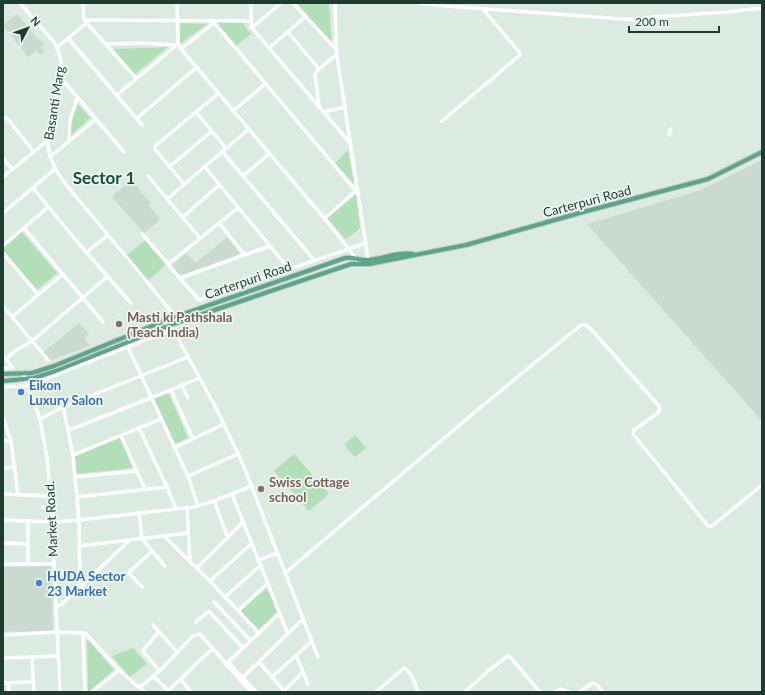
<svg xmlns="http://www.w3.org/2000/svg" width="765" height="695" font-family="Lato,sans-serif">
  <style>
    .built { fill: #cbdad1 }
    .green { fill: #b2dfb8 }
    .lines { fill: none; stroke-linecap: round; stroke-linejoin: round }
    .major-casing { stroke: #c0c8c5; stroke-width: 6 }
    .minor { stroke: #fff; stroke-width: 3.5 }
    .major { stroke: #5ca589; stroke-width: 4 }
    .education-dot { fill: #8d6e63; stroke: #edf7f1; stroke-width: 1.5 }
    .shop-dot { fill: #3f7fe0; stroke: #edf7f1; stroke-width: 1.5 }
    .labels { text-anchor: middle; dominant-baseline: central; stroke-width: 3.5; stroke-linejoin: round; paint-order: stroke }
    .street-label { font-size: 13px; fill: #1d3b2f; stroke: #edf7f1 }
    .education-label { font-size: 13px; font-weight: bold; fill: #785e54; stroke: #edf7f1; text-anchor: start }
    .shop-label { font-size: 13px; font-weight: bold; fill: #366cbe; stroke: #edf7f1; text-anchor: start }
    .district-label { font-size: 17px; font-weight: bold; fill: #174f3a; stroke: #edf7f1 }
  </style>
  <rect width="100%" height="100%" fill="#dcebe2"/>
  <g class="built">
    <path d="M17 14 36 37 44 43 41 47 43 49 44 53 42 54 38 53 37 50 28 57 3 25Z"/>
    <path d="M762 160V421L587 224 701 190Z"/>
    <path d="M131 180 151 203 148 205 160 219 144 233 112 197Z"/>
    <path d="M227 237 240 254 179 276 171 267 186 253 196 263Z"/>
    <path d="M79 323 89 334 84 338 90 346 51 360 44 352Z"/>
    <path d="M51 566 53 631 3 632V567Z"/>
  </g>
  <g class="green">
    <path d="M297 3H329L332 44Z"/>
    <path d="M216 22H242L251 34 236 46Z"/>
    <path d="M180 23 207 24 180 44Z"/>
    <path d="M168 47 135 74 113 49Z"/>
    <path d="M78 104 90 118 71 135V122Z"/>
    <path d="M348 150 354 184 335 163Z"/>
    <path d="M356 194 360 228 346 240 327 218Z"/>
    <path d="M21 231 57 273 36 291 3 252V246Z"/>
    <path d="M146 240 167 264 145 283 124 257Z"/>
    <path d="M168 392 188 438 175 444 154 398Z"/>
    <path d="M355 435 366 448 355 457 344 445Z"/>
    <path d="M120 438 133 468 76 474 74 457Z"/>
    <path d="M294 454 329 494 309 511 274 471Z"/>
    <path d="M267 588 277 612 258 630 240 611Z"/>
    <path d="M87 639 114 670 88 692Z"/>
    <path d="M133 648 147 664 130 677 112 656Z"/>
  </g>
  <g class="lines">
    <g class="major-casing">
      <g id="major">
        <path d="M3 374 32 373 54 366 169 319 345 258C352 257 357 259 363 260 380 261 396 251 413 254"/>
        <path d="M3 381 34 378 56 371 176 323 351 264H369L466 245 587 211 708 179 762 152"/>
      </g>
    </g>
    <g class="minor">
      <path d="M20 3 53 41C78 77 38 118 50 156 55 173 67 185 78 199 93 217 108 235 123 253 141 274 158 296 175 316L178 322"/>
      <path d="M83 3 84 20 136 78"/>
      <path d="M177 3 178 42 181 49 330 225 349 249 356 259"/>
      <path d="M251 3V21L252 28 350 143"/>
      <path d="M293 3 336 49"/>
      <path d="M335 3 336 49 368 259"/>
      <path d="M420 3 446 6 636 20 653 17 727 12 762 8"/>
      <path d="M84 20 251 21"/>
      <path d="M212 20 356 191"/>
      <path d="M252 28 281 3"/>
      <path d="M288 32 319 69"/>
      <path d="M68 38 142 125"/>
      <path d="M106 44 142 43 176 45"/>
      <path d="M57 47 87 23"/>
      <path d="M269 48 305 17"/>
      <path d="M181 49 214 23"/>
      <path d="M61 78 124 152"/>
      <path d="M117 95 178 44"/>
      <path d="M319 107 315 74 317 71 337 54"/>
      <path d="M233 111 265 84"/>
      <path d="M196 112 226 148"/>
      <path d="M323 112 345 107"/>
      <path d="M137 118 197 67"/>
      <path d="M3 119 7 118 33 151"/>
      <path d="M442 121 520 55 519 52 483 9"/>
      <path d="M669 135 671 129"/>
      <path d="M69 141 70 121 77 98"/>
      <path d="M222 151 314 260"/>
      <path d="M50 157 96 119"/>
      <path d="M3 158 12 169"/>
      <path d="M204 166 289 269"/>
      <path d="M169 167 212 131"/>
      <path d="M148 176 200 238"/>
      <path d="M243 176 269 154"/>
      <path d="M3 177 47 141"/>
      <path d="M184 184 155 149V146L219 93"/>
      <path d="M33 188 79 244 131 303"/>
      <path d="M167 199 249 129"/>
      <path d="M3 213 55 169"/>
      <path d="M183 217 219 185"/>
      <path d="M324 219 357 190"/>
      <path d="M219 223 245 255"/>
      <path d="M24 228 103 322"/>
      <path d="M142 234 199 300 366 243"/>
      <path d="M3 246 48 207"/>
      <path d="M3 253 38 294"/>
      <path d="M86 253 108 235"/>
      <path d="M168 264 238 208"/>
      <path d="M180 278 270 246"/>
      <path d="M3 306 48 360"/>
      <path d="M12 317 63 274"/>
      <path d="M169 319 173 329 217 410 242 462 318 657"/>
      <path d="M128 347 188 476 198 506"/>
      <path d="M3 355 12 367 3 369"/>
      <path d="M6 359 15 351 32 341 107 277"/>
      <path d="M23 373 40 419 47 458 53 522 54 564 60 692"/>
      <path d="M182 385 188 398"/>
      <path d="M3 387 27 386 173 329"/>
      <path d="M171 390 193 439"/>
      <path d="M63 407 73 455 79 520 80 588"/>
      <path d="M3 418 11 441 18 495"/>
      <path d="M40 419 63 407 188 357"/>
      <path d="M139 428 167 487 176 509"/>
      <path d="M69 430 171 390 199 378"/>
      <path d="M121 436 145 489"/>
      <path d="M3 441H11"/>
      <path d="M174 448 224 424"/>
      <path d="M73 455 161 419"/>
      <path d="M3 468 15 467"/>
      <path d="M188 476 238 454"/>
      <path d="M75 477 137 471"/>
      <path d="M3 494 51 496"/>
      <path d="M232 494 288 634"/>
      <path d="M77 497 167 487"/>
      <path d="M214 501 228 538"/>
      <path d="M43 507H52"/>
      <path d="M187 508 190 562"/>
      <path d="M139 513 142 539 165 566"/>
      <path d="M3 520 53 522 79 520 194 507 214 501 252 486"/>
      <path d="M28 522V564"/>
      <path d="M164 536 210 581 259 633"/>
      <path d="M3 543 28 544"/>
      <path d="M79 546 188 533"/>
      <path d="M259 560 277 553"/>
      <path d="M3 564H54"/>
      <path d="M197 568 243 522"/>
      <path d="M129 573 142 587"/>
      <path d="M285 573 481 407 581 325H586L590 328 659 406 660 410 658 413 634 430 633 434 708 526H712L762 485"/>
      <path d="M120 581 152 551"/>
      <path d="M210 581 251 544"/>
      <path d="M225 597 261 565"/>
      <path d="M214 602 251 641"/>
      <path d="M56 607 62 604 129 541"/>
      <path d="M238 611 268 583"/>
      <path d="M196 622 209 611 243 648"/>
      <path d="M153 625 177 652"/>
      <path d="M83 633 85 692"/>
      <path d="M3 635 57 632 85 633 119 670 138 687C150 684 183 646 193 636L200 634 251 692"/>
      <path d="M296 655 308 684"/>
      <path d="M32 657 34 692"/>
      <path d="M3 658 58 656"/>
      <path d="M228 662 256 692"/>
      <path d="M259 662 285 692"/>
      <path d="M226 664 280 613"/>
      <path d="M159 670 144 653 143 650 159 632"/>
      <path d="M153 676 170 692"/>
      <path d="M272 677 312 641"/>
      <path d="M180 679 191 692"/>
      <path d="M240 680 303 619"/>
      <path d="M3 683 33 682"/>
      <path d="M8 683 9 692"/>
      <path d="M140 687 144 692"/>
      <path d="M168 691 213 648"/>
      <path d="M284 691 303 672"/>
      <path d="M92 692 119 670"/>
      <path d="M376 692 404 668C412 672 415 684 418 692"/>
      <path d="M465 692 489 670 508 656 511 658 540 692"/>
      <path d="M554 692 560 689 569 692"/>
      <path d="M579 692 593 683 598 686 603 692"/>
    </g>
    <use href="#major" class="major"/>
  </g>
  <g class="education-dot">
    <circle cx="119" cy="324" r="4"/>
    <circle cx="261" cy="489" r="4"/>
  </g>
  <g class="shop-dot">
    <circle cx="21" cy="392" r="4"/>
    <circle cx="39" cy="583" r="4"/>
  </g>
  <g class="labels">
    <g class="street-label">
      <text transform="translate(54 103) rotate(-81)">Basanti Marg</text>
      <text transform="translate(587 201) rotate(-15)">Carterpuri Road</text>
      <text transform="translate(248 280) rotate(-19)">Carterpuri Road</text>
      <text transform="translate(51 519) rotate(-93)">Market Road.</text>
    </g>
    <g class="education-label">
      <text x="127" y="317">Masti ki Pathshala<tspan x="127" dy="15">(Teach India)</tspan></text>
      <text x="269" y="482">Swiss Cottage<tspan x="269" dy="15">school</tspan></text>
    </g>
    <g class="shop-label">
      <text x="29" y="385">Eikon<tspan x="29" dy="15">Luxury Salon</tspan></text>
      <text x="47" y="576">HUDA Sector<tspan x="47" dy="15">23 Market</tspan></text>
    </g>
    <g class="district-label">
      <text x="104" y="177">Sector 1</text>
    </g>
  </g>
  <rect width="765" height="695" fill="none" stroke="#1d3b2f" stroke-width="8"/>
  <g transform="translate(28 28) rotate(49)" stroke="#edf7f1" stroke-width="3" paint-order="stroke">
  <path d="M0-3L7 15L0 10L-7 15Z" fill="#1d3b2f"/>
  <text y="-6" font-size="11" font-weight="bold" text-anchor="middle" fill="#1d3b2f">N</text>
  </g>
  <path d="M629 26v6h90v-6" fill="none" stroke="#1d3b2f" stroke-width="2"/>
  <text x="635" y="26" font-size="12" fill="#1d3b2f" stroke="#edf7f1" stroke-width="3" paint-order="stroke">200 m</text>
</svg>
